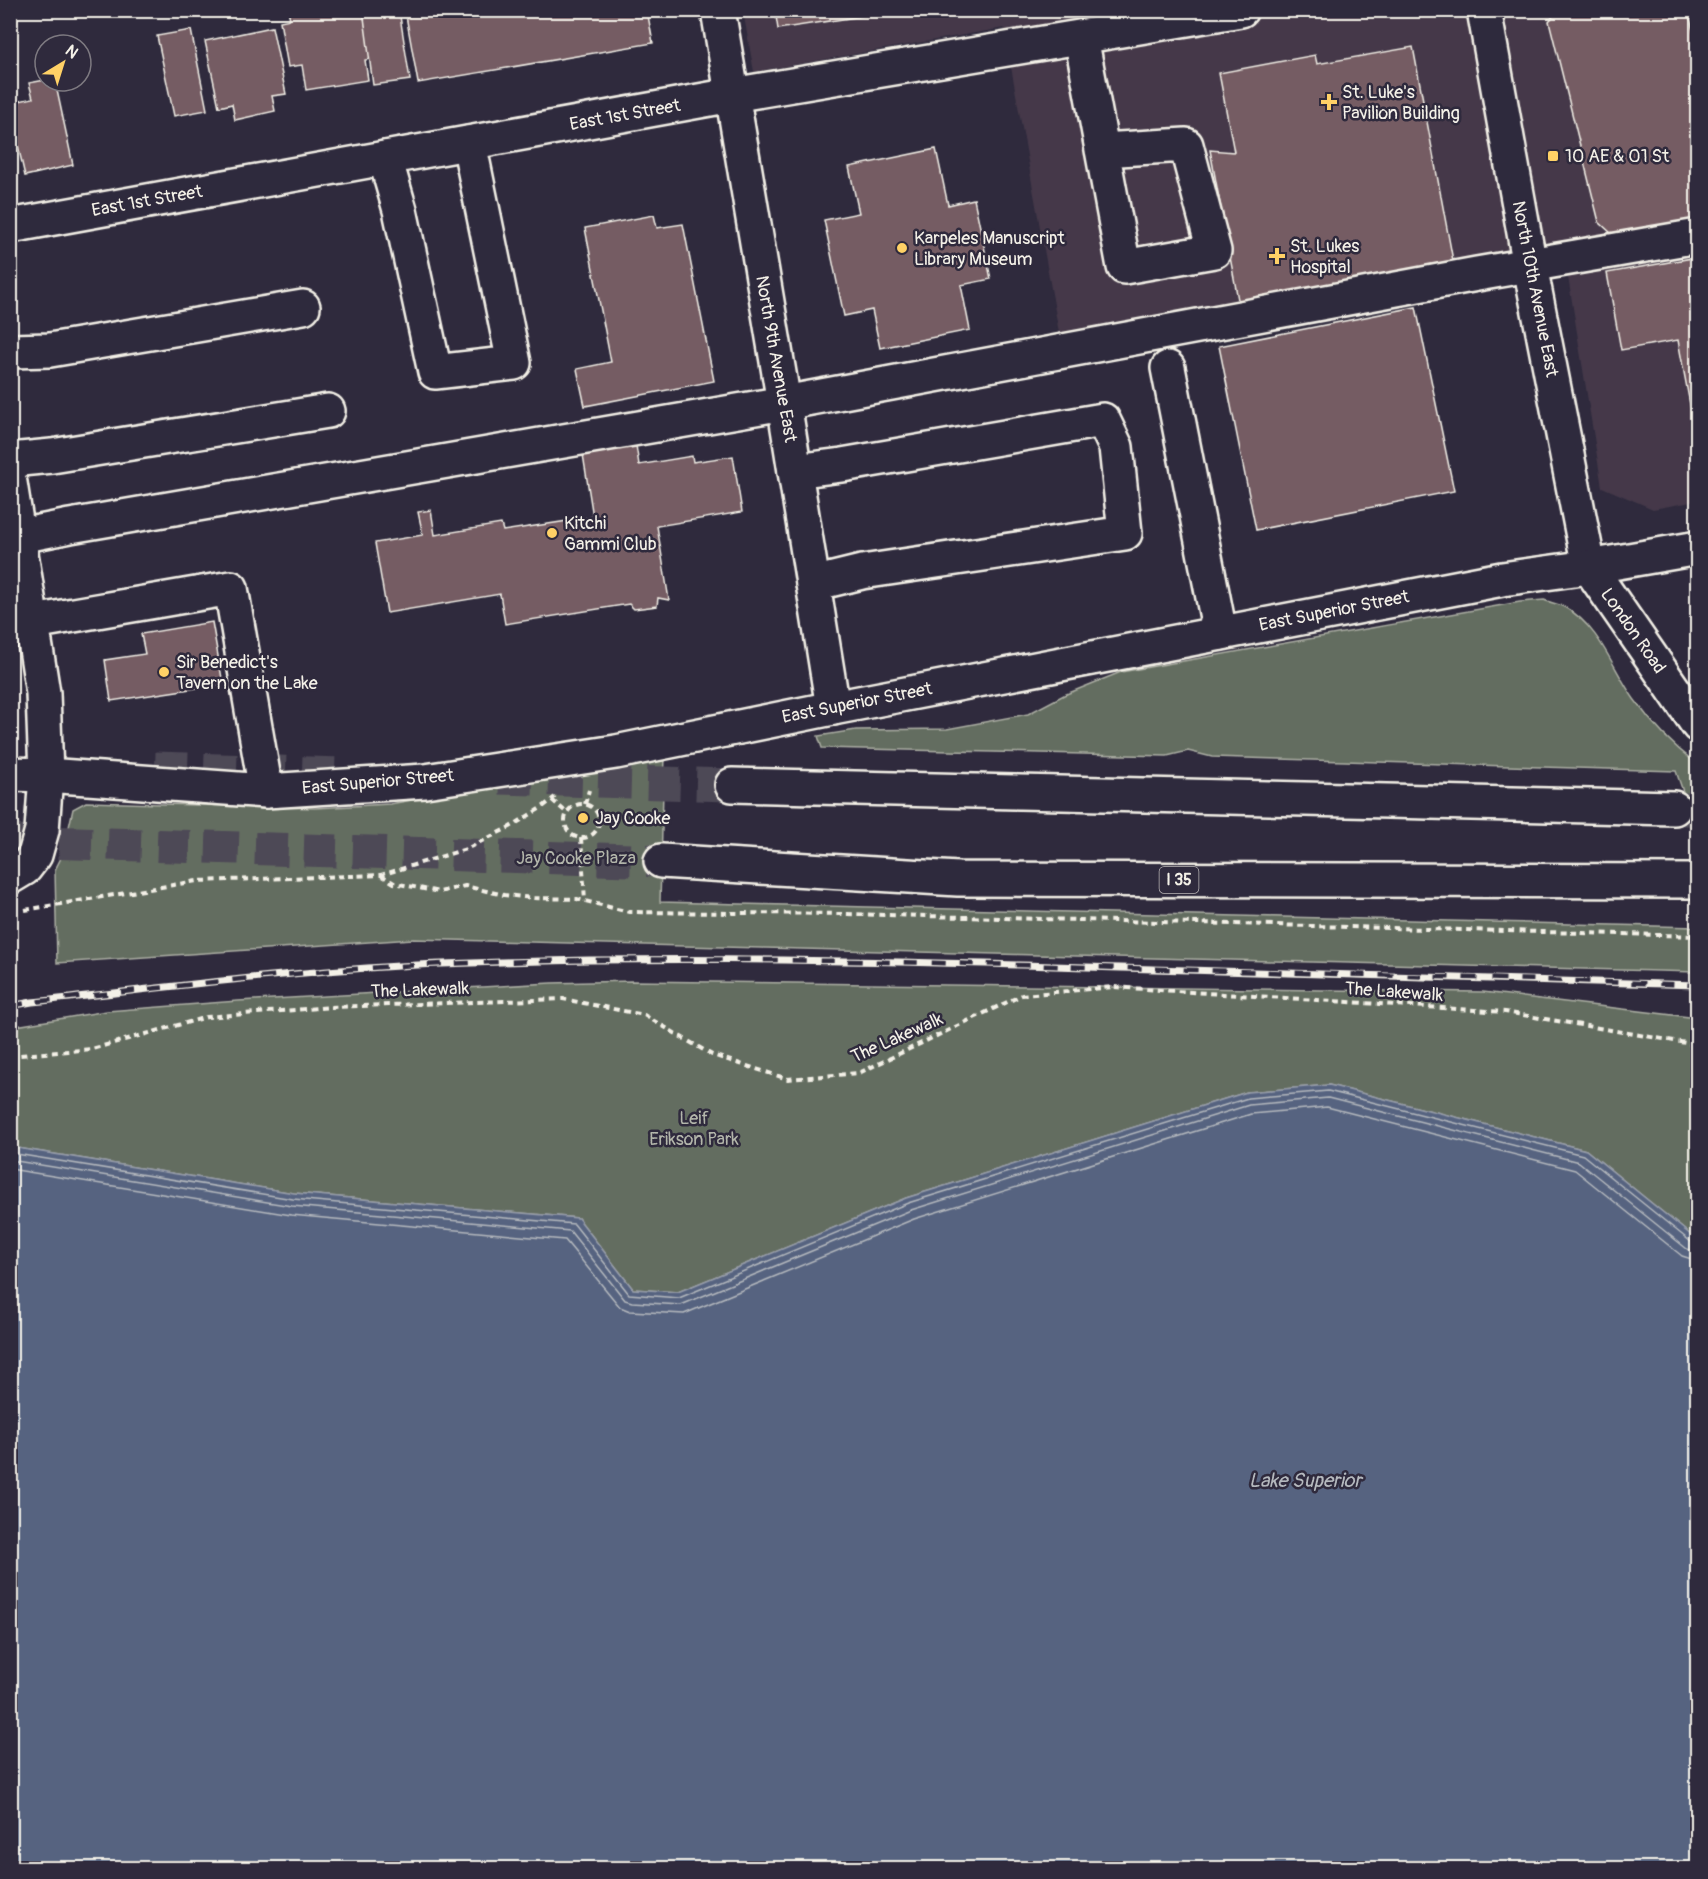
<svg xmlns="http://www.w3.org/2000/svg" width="1708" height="1879" font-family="Pangolin,sans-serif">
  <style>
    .built { fill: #443949 }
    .green { fill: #646d60; stroke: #acafa4; stroke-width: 1.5 }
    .water { fill: #576480; stroke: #969caa; stroke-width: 1.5 }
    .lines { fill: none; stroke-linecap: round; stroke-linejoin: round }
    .shore { stroke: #b5b9be; stroke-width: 1.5 }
    .building { fill: #745c64; stroke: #f4f1e8; stroke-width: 1.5 }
    .highway-tunnel { stroke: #4d4857; stroke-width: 33; stroke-dasharray: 33 16; stroke-linecap: butt }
    .minor-casing { stroke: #f4f1e8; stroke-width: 38 }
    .major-casing { stroke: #f4f1e8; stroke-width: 38 }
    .highway-casing { stroke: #f4f1e8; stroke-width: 38 }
    .path { stroke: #f4f1e8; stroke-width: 4; stroke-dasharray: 6 4.5; stroke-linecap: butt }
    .minor { stroke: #2f2a3d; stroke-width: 33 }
    .major { stroke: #2f2a3d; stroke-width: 33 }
    .highway { stroke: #2f2a3d; stroke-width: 33 }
    .rail-casing { stroke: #f4f1e8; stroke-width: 7 }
    .rail { stroke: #2f2a3d; stroke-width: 4.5; stroke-dasharray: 14; stroke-linecap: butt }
    .poi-dot { fill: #ffd166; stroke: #2f2a3d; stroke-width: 2 }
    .labels { text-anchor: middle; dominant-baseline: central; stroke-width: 5; stroke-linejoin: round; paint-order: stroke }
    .shield { fill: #2f2a3d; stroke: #b9b5b5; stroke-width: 1.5 }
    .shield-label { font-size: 16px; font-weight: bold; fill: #f4f1e8 }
    .poi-label { font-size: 18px; fill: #f4f1e8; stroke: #2f2a3d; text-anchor: start }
    .street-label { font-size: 18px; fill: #f4f1e8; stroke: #2f2a3d }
    .park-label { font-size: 18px; fill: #b3b6ab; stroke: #2f2a3d }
    .water-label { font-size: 20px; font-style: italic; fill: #b5b9be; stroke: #2f2a3d }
  </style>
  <rect width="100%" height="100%" fill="#2f2a3d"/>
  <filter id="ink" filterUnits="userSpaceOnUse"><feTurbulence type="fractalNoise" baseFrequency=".0167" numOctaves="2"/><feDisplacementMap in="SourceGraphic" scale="12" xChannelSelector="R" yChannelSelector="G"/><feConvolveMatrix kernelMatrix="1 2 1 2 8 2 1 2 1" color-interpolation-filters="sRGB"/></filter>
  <g filter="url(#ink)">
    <path class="built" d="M743 11H1697V501L1653 509 1602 487 1563 246 1060 338 1004 28 754 72Z"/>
    <g class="green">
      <path d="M1544 600C1551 603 1559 604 1566 608 1599 626 1613 669 1634 699 1651 723 1673 746 1697 764V843L1692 818 1676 771 1212 757 1188 751 1167 756 822 748 818 736 856 730 947 729 1028 714 1064 695 1121 672 1520 602Z"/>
      <path d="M664 755 660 902 1697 927V972L413 939 57 963 55 870 63 854 73 809 86 802 315 808 390 804Z"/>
      <path d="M632 981 1483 992 1697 1018V1240L1586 1150 1329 1085 1247 1092 906 1198 678 1292 633 1289 578 1218 294 1193 11 1147 10 1027 107 1011 238 1001 551 983Z"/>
    </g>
    <path class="water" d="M1329 1085 1586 1150 1697 1240V1868H11V1147L294 1193 578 1218 633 1289 678 1292 906 1198 1247 1092Z"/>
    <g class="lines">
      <g class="shore">
        <path d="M10 1153 293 1199 574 1224 629 1294 679 1298 908 1203 1248 1098 1328 1091 1583 1155 1691 1242 1698 1244"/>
        <path d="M10 1160 292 1206 570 1231 625 1300 632 1302 681 1305 911 1210 1249 1105 1328 1098 1579 1162 1687 1249 1698 1252"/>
        <path d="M10 1169 291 1215 565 1240 620 1307 630 1311 684 1314 914 1219 1251 1114 1327 1107 1575 1170 1682 1256 1698 1261"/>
      </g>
    </g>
    <g class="building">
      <path d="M288 10H363L371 59 365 60 368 80 306 90 302 65 288 67 280 21 290 19Z"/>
      <path d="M363 10H399L410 80 373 85Z"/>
      <path d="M405 10H647L653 43 418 83Z"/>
      <path d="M775 10H862V16L778 29Z"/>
      <path d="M1559 10H1688L1698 51V219L1611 233 1599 222 1549 21Z"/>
      <path d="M272 27 286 94 272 96 275 111 235 120 232 104 219 107 205 41Z"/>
      <path d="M191 30 207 110 174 116 157 36Z"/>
      <path d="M1413 47 1454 266 1239 305 1210 150 1234 152 1219 73 1315 55 1317 64Z"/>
      <path d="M45 80 55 81 73 165 25 176 10 111V103L33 98 29 83Z"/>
      <path d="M936 149 948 205 974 199 991 279 961 285 970 330 880 348 872 310 844 316 824 220 859 213 849 167Z"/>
      <path d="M654 215 657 228 683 224 714 381 585 406 577 369 611 362 585 228Z"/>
      <path d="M1698 257V447L1678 340 1621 350 1607 273Z"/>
      <path d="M1416 307 1454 491 1256 530 1219 346Z"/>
      <path d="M635 439 639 465 692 456 693 462 733 456 742 512 657 526 669 600 658 598 657 606 634 609 629 604 505 624 500 594 387 613 375 543 423 535 418 512 431 510 435 535 501 524 503 531 593 517 582 448Z"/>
      <path d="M212 622 223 684 111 701 105 660 145 654 141 634Z"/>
    </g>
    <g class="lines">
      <g class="highway-tunnel">
        <path d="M155 768 344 774"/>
        <path d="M500 778 732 785"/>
        <path d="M1674 808 1698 810"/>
        <path d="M10 841 661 861"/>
      </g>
      <g class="minor-casing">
        <g id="minor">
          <path d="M718 10 784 403 833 708"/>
          <path d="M1484 10 1530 266 1589 567"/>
          <path d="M1081 37 1124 267 1214 251 1186 145 1102 150"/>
          <path d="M385 158 400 210 435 372 514 363 469 143"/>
          <path d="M10 226 732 95 1241 10"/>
          <path d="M10 351 50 350 303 307"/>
          <path d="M1168 368 1220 633"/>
          <path d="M10 460 52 456 328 411"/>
          <path d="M795 471 842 465 1103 420 1116 447 1125 533 862 572 813 584"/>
          <path d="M10 483 43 693 46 775 42 830 35 855 25 868 10 877"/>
          <path d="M10 538 70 526 784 403 1477 274 1698 236"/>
          <path d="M33 622 231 588 266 791"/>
          <path d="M10 774 46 775 266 791 425 781 616 752 833 708 1502 579 1589 567 1698 548"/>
        </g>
      </g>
      <g class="major-casing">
        <path id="major" d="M1589 567 1698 725"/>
      </g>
      <g class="highway-casing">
        <g id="highway">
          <path d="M732 785 1674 808"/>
          <path d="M661 861 958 879 1698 881"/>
        </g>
      </g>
      <g class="path">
        <path d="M552 800 567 813"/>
        <path d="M585 804 589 790"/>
        <circle cx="582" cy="821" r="17"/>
        <path d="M581 838 585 901"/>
        <path d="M381 875 394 883 439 892 465 886 504 895 534 898 577 899 629 912 848 914 1698 936"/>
        <path d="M25 910 197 881 381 875 466 849 510 827 544 806 555 797"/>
        <path d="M10 1056 92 1049 207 1017 331 1007 563 999 644 1015 712 1055 788 1079 859 1073 1022 995 1113 987 1505 1012 1698 1045"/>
      </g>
      <use href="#minor" class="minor"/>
      <use href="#major" class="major"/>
      <use href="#highway" class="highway"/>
      <g class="rail-casing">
        <path id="rail" d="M10 1006 32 1002C154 989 276 973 399 966 617 955 835 960 1053 966 1268 972 1483 978 1698 985"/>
      </g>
      <use href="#rail" class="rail"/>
    </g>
  </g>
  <g class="poi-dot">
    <path d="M1326 93h6v6h6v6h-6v6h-6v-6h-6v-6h6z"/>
    <rect x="1547" y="150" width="12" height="12" rx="3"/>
    <circle cx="902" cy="248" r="6"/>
    <path d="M1274 247h6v6h6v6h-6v6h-6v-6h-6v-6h6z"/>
    <circle cx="552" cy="533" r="6"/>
    <circle cx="164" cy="672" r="6"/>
    <circle cx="583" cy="818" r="6"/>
  </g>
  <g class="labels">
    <rect class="shield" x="1159.5" y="867" width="39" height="26" rx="4.5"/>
    <g class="shield-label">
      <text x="1179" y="880">I 35</text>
    </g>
    <g class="poi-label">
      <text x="1342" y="92">St. Luke's<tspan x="1342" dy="21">Pavilion Building</tspan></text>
      <text x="1565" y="156">10 AE &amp; 01 St</text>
      <text x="914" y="238">Karpeles Manuscript<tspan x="914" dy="21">Library Museum</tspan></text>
      <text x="1290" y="246">St. Lukes<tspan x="1290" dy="21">Hospital</tspan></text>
      <text x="564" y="523">Kitchi<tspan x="564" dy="21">Gammi Club</tspan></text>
      <text x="176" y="662">Sir Benedict's<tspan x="176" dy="21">Tavern on the Lake</tspan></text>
      <text x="595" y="818">Jay Cooke</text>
    </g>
    <g class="street-label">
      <text transform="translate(625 115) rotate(-10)">East 1st Street</text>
      <text transform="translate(147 201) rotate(-10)">East 1st Street</text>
      <text transform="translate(1535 289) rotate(79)">North 10th Avenue East</text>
      <text transform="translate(776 359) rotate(80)">North 9th Avenue East</text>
      <text transform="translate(1334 611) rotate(-11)">East Superior Street</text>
      <text transform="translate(1633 631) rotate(55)">London Road</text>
      <text transform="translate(857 703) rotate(-11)">East Superior Street</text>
      <text transform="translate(378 782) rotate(-5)">East Superior Street</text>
      <text transform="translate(420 990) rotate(-2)">The Lakewalk</text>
      <text transform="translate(1394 992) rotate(4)">The Lakewalk</text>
      <text transform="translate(897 1038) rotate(-24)">The Lakewalk</text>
    </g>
    <g class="park-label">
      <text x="576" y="858">Jay Cooke Plaza</text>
      <text x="694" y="1118">Leif<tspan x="694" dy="21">Erikson Park</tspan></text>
    </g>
    <g class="water-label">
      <text x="1305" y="1480">Lake Superior</text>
    </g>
  </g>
  <rect width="1708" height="1879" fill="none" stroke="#2f2a3d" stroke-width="36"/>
  <rect x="18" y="18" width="1672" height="1843" fill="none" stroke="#f4f1e8" stroke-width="2" filter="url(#ink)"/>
  <g transform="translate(63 63) rotate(38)"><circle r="28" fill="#2f2a3d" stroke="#7e7a81" stroke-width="1.5"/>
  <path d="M0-4.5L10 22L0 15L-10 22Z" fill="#ffd166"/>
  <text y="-9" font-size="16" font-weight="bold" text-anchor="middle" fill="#f4f1e8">N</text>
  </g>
</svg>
